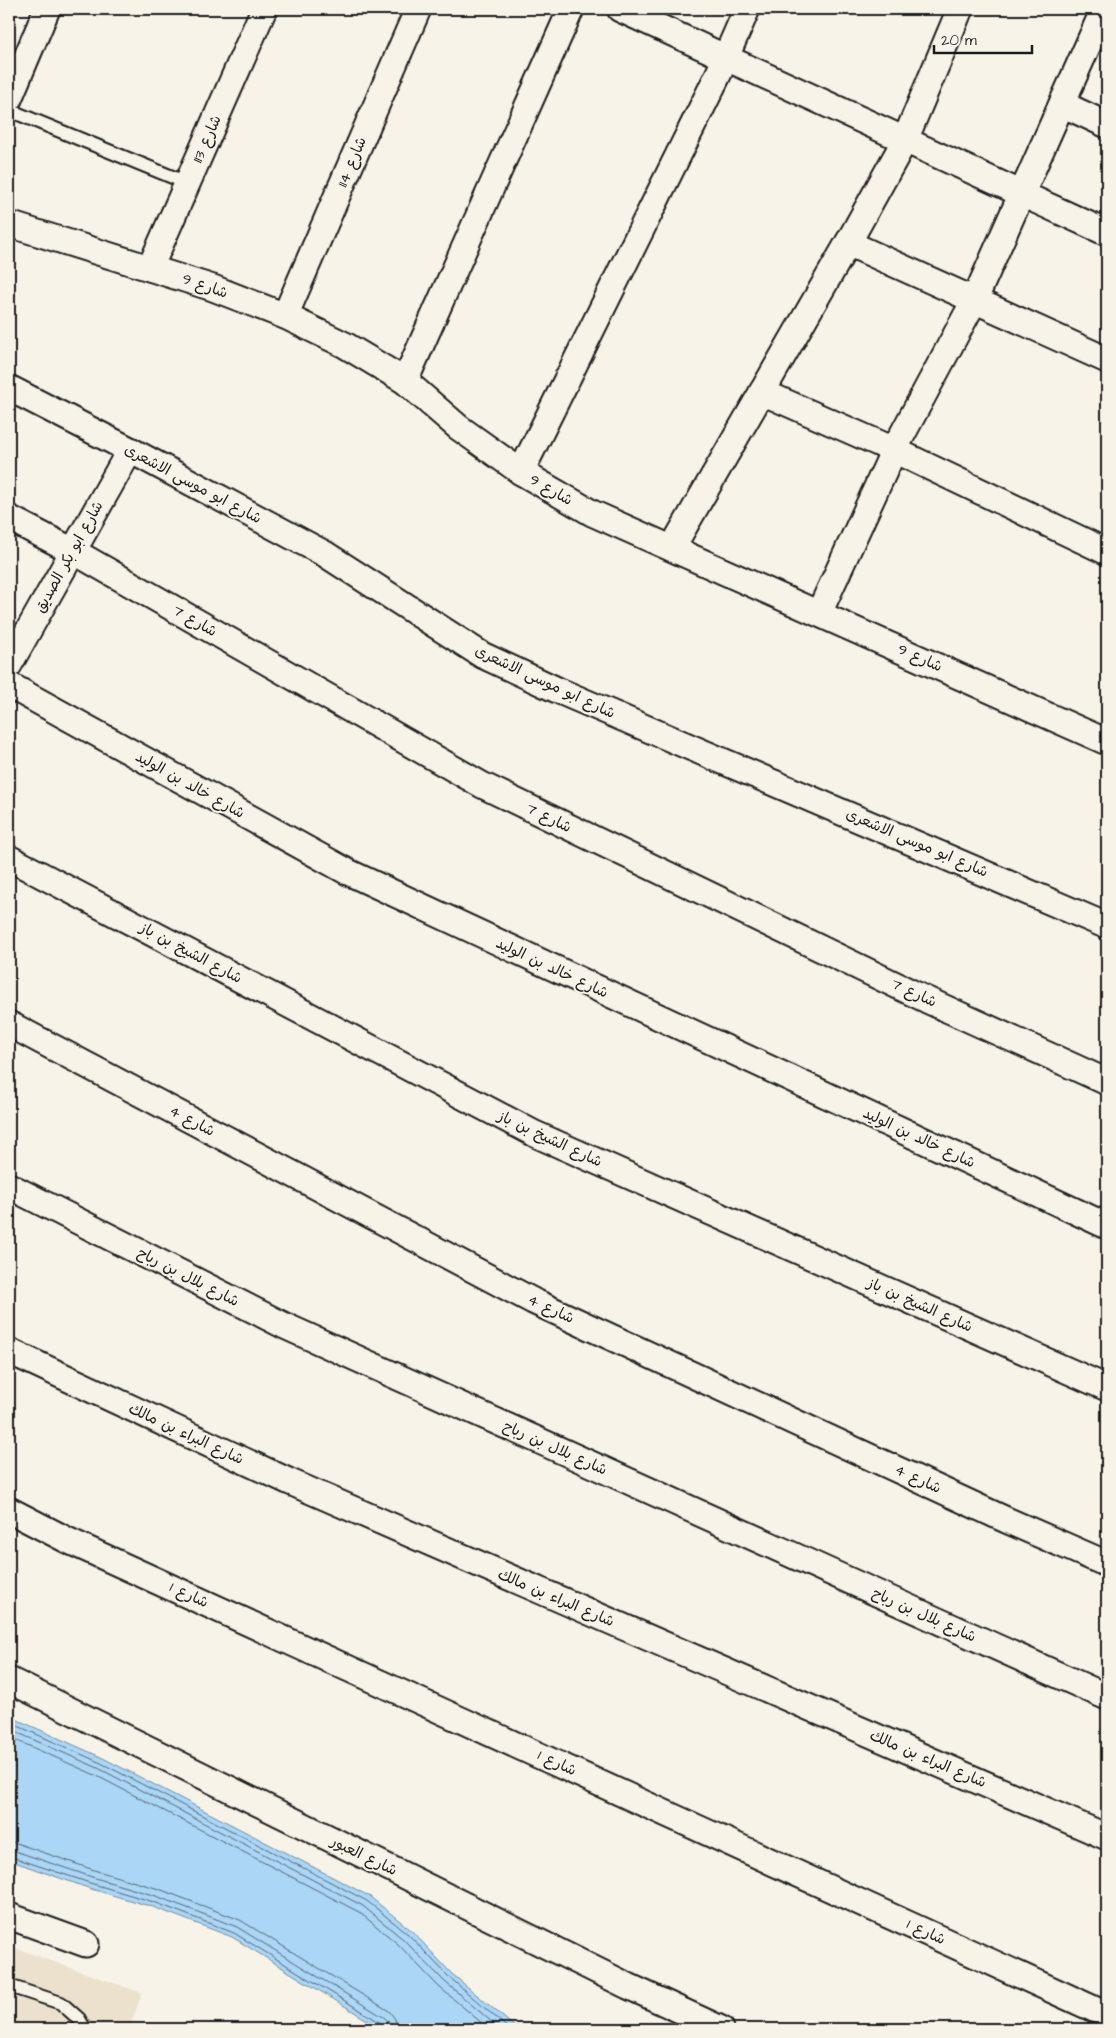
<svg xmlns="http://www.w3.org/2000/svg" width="1116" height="2038" font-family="'Architects Daughter','Playpen Sans Arabic',sans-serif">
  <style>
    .built { fill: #ece1cc }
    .water { fill: #abd6f6; stroke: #728c9f }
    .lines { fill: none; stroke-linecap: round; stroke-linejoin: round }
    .shore { stroke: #556673; stroke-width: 1 }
    .service-casing { stroke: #1c1c1c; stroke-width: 16 }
    .minor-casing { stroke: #1c1c1c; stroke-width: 29 }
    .service { stroke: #f7f3e8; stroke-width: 12 }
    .minor { stroke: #f7f3e8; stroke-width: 25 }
    .labels { text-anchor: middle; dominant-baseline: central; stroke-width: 4; stroke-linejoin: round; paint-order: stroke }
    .street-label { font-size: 15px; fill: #1c1c1c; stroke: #f7f3e8 }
  </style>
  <rect width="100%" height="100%" fill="#f7f3e8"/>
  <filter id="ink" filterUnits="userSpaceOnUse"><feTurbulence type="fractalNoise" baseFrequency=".02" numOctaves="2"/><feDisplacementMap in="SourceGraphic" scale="10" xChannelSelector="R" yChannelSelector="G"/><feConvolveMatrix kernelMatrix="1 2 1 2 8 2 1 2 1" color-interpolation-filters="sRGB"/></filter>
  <g filter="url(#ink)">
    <path class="built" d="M9 1946 142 1993 129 2029H9Z"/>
    <path class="water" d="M9 1716 103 1758 369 1896 411 1930 451 1973 515 2027 522 2029H382L232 1937 153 1907 88 1888 9 1860Z"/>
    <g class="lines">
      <g class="shore">
        <path d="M9 1722 101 1763 367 1901 408 1934 448 1976 509 2029"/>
        <path d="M9 1729 98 1768 363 1906 403 1939 444 1981 500 2029"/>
        <path d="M9 1737 95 1775 359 1912 398 1944 438 1986 489 2029"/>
        <path d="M9 1842 16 1843 94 1870 159 1889 240 1920 389 2011 395 2019 398 2029"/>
        <path d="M9 1849 92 1877 156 1896 237 1927 385 2018 389 2022 390 2029"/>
        <path d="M9 1856 90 1883 154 1902 234 1933 381 2023 384 2029"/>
      </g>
      <g class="service-casing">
        <g id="service">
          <path d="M9 110 187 183"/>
          <path d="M9 1986 61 2003 79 2019 85 2029"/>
        </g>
      </g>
      <g class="minor-casing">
        <g id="minor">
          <path d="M620 9 1107 233"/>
          <path d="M9 99 47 9"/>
          <path d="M1062 104 1107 125"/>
          <path d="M9 224 213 288 285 316 345 345 405 381 458 427 521 472 592 513 1107 742"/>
          <path d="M848 243 1107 360"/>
          <path d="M150 268 264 9"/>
          <path d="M285 316 418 9"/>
          <path d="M405 381 571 9"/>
          <path d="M9 388 130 450 325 554 482 655 557 690 1107 926"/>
          <path d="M762 392 894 450 1107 552"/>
          <path d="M521 472 718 75 747 9"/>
          <path d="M9 518 73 551 482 785 927 1000 1107 1082"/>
          <path d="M672 548 848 243 905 140 960 9"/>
          <path d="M819 613 894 450 974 301 1104 9"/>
          <path d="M9 665 130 450"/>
          <path d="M9 685 348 872 1107 1226"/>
          <path d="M9 858 535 1134 1107 1388"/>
          <path d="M9 1024 533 1301 1004 1519 1107 1564"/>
          <path d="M9 1186 285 1326 1107 1697"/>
          <path d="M9 1351 288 1481 1107 1837"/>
          <path d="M9 1510 67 1540 1107 2015"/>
          <path d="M9 1680 628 1986 721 2029"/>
          <path d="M9 1916 86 1944"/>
        </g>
      </g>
      <use href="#service" class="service"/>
      <use href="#minor" class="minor"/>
    </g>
  </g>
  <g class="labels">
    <g class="street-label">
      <text transform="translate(207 139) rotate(-66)">شارع 113</text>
      <text transform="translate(352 162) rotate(-67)">شارع 114</text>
      <text transform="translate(205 286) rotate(19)">شارع 9</text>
      <text transform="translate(193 484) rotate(28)">شارع ابو موسى الاشعرى</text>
      <text transform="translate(551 490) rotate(30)">شارع 9</text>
      <text transform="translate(69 557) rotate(-61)">شارع ابو بكر الصديق</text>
      <text transform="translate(195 621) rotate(30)">شارع 7</text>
      <text transform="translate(920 658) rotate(24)">شارع 9</text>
      <text transform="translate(545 682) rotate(25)">شارع ابو موسى الاشعرى</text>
      <text transform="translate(190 785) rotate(29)">شارع خالد بن الوليد</text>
      <text transform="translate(549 818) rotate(26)">شارع 7</text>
      <text transform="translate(917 843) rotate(23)">شارع ابو موسى الاشعرى</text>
      <text transform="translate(191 953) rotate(28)">شارع الشيخ بن باز</text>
      <text transform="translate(552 968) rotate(25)">شارع خالد بن الوليد</text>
      <text transform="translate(914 993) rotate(25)">شارع 7</text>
      <text transform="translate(192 1121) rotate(28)">شارع 4</text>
      <text transform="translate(919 1138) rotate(25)">شارع خالد بن الوليد</text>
      <text transform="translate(550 1139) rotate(25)">شارع الشيخ بن باز</text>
      <text transform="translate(188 1277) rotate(27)">شارع بلال بن رباح</text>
      <text transform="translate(920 1305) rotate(24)">شارع الشيخ بن باز</text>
      <text transform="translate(551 1309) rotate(25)">شارع 4</text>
      <text transform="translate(186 1434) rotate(25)">شارع البراء بن مالك</text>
      <text transform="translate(555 1448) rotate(24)">شارع بلال بن رباح</text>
      <text transform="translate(918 1479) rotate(25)">شارع 4</text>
      <text transform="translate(189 1595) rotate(25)">شارع 1</text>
      <text transform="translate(556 1598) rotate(23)">شارع البراء بن مالك</text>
      <text transform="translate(924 1615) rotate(24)">شارع بلال بن رباح</text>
      <text transform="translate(928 1759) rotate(23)">شارع البراء بن مالك</text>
      <text transform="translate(557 1763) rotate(25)">شارع 1</text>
      <text transform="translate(364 1856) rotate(26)">شارع العبور</text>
      <text transform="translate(926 1932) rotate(25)">شارع 1</text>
    </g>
  </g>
  <rect width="1116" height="2038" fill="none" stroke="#f7f3e8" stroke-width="30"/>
  <rect x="15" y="15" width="1086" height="2008" fill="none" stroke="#1c1c1c" stroke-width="2" filter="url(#ink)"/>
  <path d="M934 45v8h98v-8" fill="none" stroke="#1c1c1c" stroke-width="2.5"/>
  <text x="941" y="45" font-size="15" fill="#1c1c1c" stroke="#f7f3e8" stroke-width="4" paint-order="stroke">20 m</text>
</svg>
